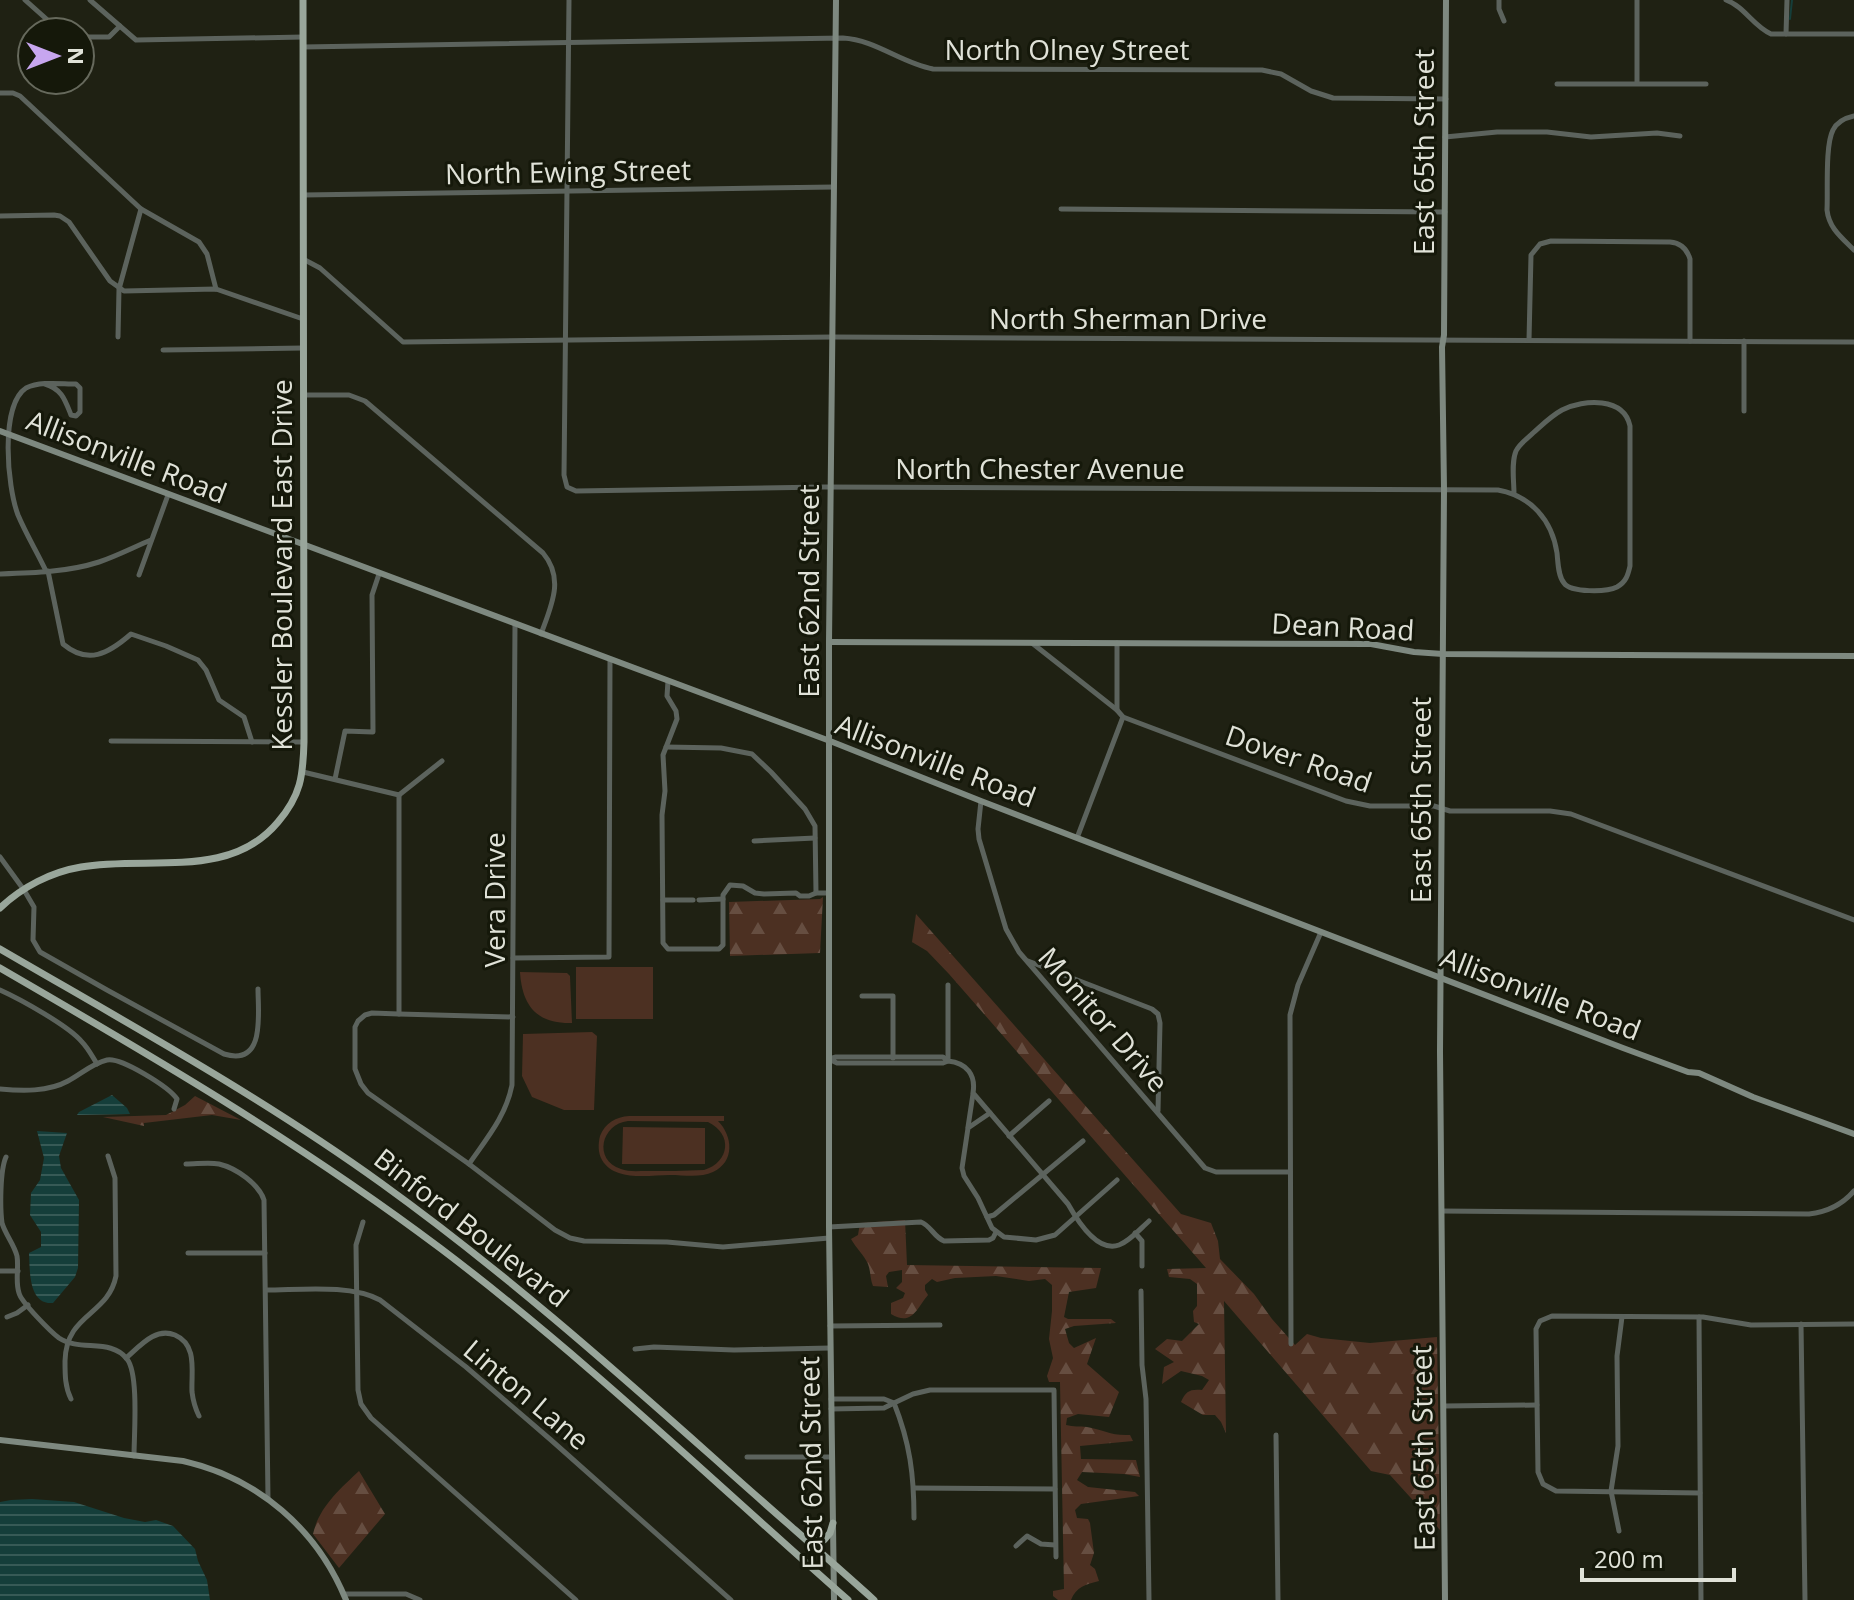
<svg xmlns="http://www.w3.org/2000/svg" width="1854" height="1600" font-family="'Open Sans',sans-serif">
  <style>
    .forest { fill: url(#forest-firs) }
    .park { fill: #4c3022; fill-rule: evenodd }
    .water { fill: url(#water-rules) }
    .lines { fill: none; stroke-linecap: round; stroke-linejoin: round }
    .stream { stroke: #153e3a; stroke-width: 2 }
    .street { stroke: #5c635d; stroke-width: 5 }
    .secondary { stroke: #7e8980; stroke-width: 6 }
    .primary { stroke: #99a69b; stroke-width: 7 }
    .labels { text-anchor: middle; dominant-baseline: central; stroke-width: 6; stroke-linejoin: round; paint-order: stroke }
    .street-label { font-size: 28px; fill: #e0e2d8; stroke: #15180a }
  </style>
  <defs>
    <pattern id="forest-firs" width="22" height="20" patternUnits="userSpaceOnUse" patternTransform="scale(2)"><rect width="22" height="20" fill="#4c3022"/><path d="M5 1l3.5 6h-7zM16 11l3.5 6h-7z" fill="#664e41"/></pattern>
    <pattern id="water-rules" width="6" height="5" patternUnits="userSpaceOnUse" patternTransform="scale(2)"><rect width="6" height="5" fill="#153e3a"/><path d="M0 2.5h6" fill="none" stroke="#375a56"/></pattern>
  </defs>
  <rect width="100%" height="100%" fill="#1f2113"/>
  <g class="forest">
    <path d="M823 897 820 953 730 956 729 902 820 899Z"/>
    <path d="M916 914 1181 1214 1211 1223 1218 1241 1220 1259 1254 1294 1272 1319 1295 1345 1307 1334 1321 1338 1370 1343 1437 1337 1440 1530 1390 1475 1371 1471 1224 1301 1226 1433 1221 1422 1215 1415H1203L1181 1402C1186 1391 1190 1389 1202 1390L1209 1380 1202 1376 1181 1371 1162 1384 1164 1367 1174 1362 1155 1349 1167 1339 1182 1341 1199 1324 1194 1322 1193 1311 1197 1306V1284L1190 1279 1169 1277 1167 1269 1206 1268 949 974 927 951 912 942Z"/>
    <path d="M195 1096 241 1120 212 1115 144 1123V1126L103 1117 166 1115 185 1105Z"/>
    <path d="M905 1220 907 1265 1101 1268 1096 1288 1069 1292 1064 1317 1068 1319H1111L1116 1323 1074 1326 1065 1329 1069 1343 1074 1348 1096 1338 1087 1364 1119 1392 1109 1417 1078 1414 1067 1418 1066 1425C1073 1427 1080 1426 1087 1427 1105 1430 1110 1436 1130 1435L1133 1441 1080 1446 1081 1459 1136 1460 1140 1477 1124 1474 1082 1472 1077 1480 1088 1487 1135 1492 1139 1496 1081 1504 1075 1510 1077 1518 1088 1519 1090 1523 1094 1553 1090 1565 1095 1569 1099 1581C1086 1584 1076 1587 1071 1600H1058L1053 1596V1591L1064 1589 1060 1382H1049L1047 1376 1053 1358 1049 1339 1052 1311V1285L1045 1279 1029 1281 996 1276 955 1278 937 1282 932 1279 925 1285V1290L928 1295C917 1308 912 1327 891 1314V1303L903 1298 905 1293 896 1288 902 1282V1270L889 1272 886 1276 888 1287 873 1286C870 1279 871 1272 868 1264 864 1255 856 1248 851 1239L858 1235 860 1223Z"/>
    <path d="M359 1471 385 1514 339 1568 313 1534C319 1507 340 1489 359 1471Z"/>
  </g>
  <g class="park">
    <rect x="576" y="967" width="77" height="52"/>
    <path d="M520 972 567 973 570 976 572 1023C537 1024 522 1006 520 972Z"/>
    <path d="M592 1032 597 1036 594 1110H564L532 1097 522 1076 523 1034Z"/>
    <path d="M629 1116H724V1121H718C733 1136 735 1162 713 1172 701 1178 684 1175 670 1175 649 1175 615 1182 602 1160 598 1153 598 1144 600 1136 605 1123 616 1117 629 1116ZM628 1121 708 1122C733 1134 730 1162 704 1170 685 1171 665 1171 646 1171 638 1171 628 1172 621 1169 593 1160 601 1124 628 1121Z"/>
    <path d="M623 1127 705 1128V1164H622Z"/>
  </g>
  <g class="water">
    <path d="M112 1095 127 1108 130 1114 77 1115 79 1112Z"/>
    <path d="M37 1131 67 1133 59 1156 61 1168 79 1200 78 1268 75 1277 53 1303C28 1305 30 1270 29 1253L41 1247V1232L30 1215 31 1193 40 1180 44 1158Z"/>
    <path d="M32 1499 74 1502 124 1518 145 1522 156 1520 173 1526 195 1549 198 1561 207 1580 210 1600H0V1502L11 1500Z"/>
  </g>
  <g class="lines">
    <path class="stream" d="M1790 19 1792 0"/>
    <g class="street">
      <path d="M25 0 61 32"/>
      <path d="M90 0 136 40 303 37"/>
      <path d="M569 0 564 475 567 487 576 491 824 487 1498 490C1531 496 1552 520 1557 553 1558 562 1558 576 1564 583 1571 593 1607 592 1617 587 1626 582 1628 575 1630 566V426C1624 397 1584 399 1562 410 1551 416 1542 425 1533 433 1527 439 1520 443 1516 451 1511 463 1514 481 1514 494"/>
      <path d="M1499 0V9L1504 21"/>
      <path d="M1726 0C1745 7 1753 26 1771 34H1854"/>
      <path d="M1786 34 1787 0"/>
      <path d="M80 37H109L120 26"/>
      <path d="M303 47 843 38C876 40 901 63 933 69L1262 70 1281 74 1311 91 1333 98 1446 99"/>
      <path d="M1637 83V0"/>
      <path d="M1557 84H1706"/>
      <path d="M0 93H13L20 96 141 209 199 242 207 254 216 289"/>
      <path d="M1854 116C1845 118 1837 122 1833 130 1825 145 1828 191 1827 210 1829 228 1841 237 1854 250"/>
      <path d="M1445 137 1497 132H1547L1591 137 1657 133 1680 136"/>
      <path d="M303 195 834 187"/>
      <path d="M1061 209 1445 212"/>
      <path d="M0 216 54 215 60 216 69 222 110 281 124 291 216 289 303 319"/>
      <path d="M303 259 320 268 403 342 833 337 1854 342"/>
      <path d="M118 337 119 289 141 209"/>
      <path d="M1529 340 1531 255 1540 244 1551 241 1670 242C1681 243 1687 249 1690 259V341"/>
      <path d="M163 350 303 348"/>
      <path d="M45 384C62 389 65 400 71 415L76 416 80 412V388L76 384C60 384 41 381 26 388 0 405 7 486 18 515 26 534 37 552 46 571"/>
      <path d="M303 395H349L365 401 543 553C565 579 551 606 541 634"/>
      <path d="M1744 411V341"/>
      <path d="M48 571 63 644C88 665 108 654 131 634L166 646 198 660 206 670 219 700 244 717 252 742"/>
      <path d="M0 574C33 573 68 572 99 562 117 556 134 547 151 540"/>
      <path d="M139 575 168 495"/>
      <path d="M1032 643 1117 710 1123 717 1346 801 1370 806H1434L1450 811H1550L1571 814 1854 920"/>
      <path d="M1117 643V710"/>
      <path d="M668 681 667 696 676 711 677 719 663 755 665 791 662 815 663 943 668 949H719L723 945V895L730 885 743 886 755 893 764 894 796 893 800 896H809L816 893H829"/>
      <path d="M111 741 304 742"/>
      <path d="M666 747 721 748 752 754 771 772 805 809 815 826 816 893"/>
      <path d="M303 772 399 795"/>
      <path d="M335 779 345 731 373 732 372 595 379 574"/>
      <path d="M399 795V1014"/>
      <path d="M399 795 442 761"/>
      <path d="M981 801 978 829 979 839 1006 929 1019 952 1205 1168 1216 1172H1290"/>
      <path d="M1077 838 1123 717"/>
      <path d="M754 841 815 838"/>
      <path d="M0 857 24 890 34 907 33 940 40 952 107 990 224 1054C266 1067 258 1013 258 989"/>
      <path d="M663 900H693"/>
      <path d="M699 900 723 899"/>
      <path d="M513 958 609 957 610 659"/>
      <path d="M1028 961 1152 1009 1158 1014 1160 1023 1158 1111"/>
      <path d="M948 985V1061C967 1063 976 1075 973 1093L1068 1204C1077 1220 1097 1253 1119 1245 1130 1241 1140 1229 1149 1221"/>
      <path d="M0 990C20 999 69 1026 82 1042 88 1048 92 1056 97 1064"/>
      <path d="M862 996H893V1058"/>
      <path d="M513 1017 399 1014 372 1013 365 1015 358 1021 355 1027V1069L361 1084 368 1093 469 1164 555 1230 570 1238 584 1241 667 1242 723 1247 829 1238"/>
      <path d="M836 1057H943L948 1061 943 1063H837L829 1059Z"/>
      <path d="M0 1089C22 1091 48 1092 68 1081 81 1074 93 1063 107 1060 121 1057 169 1087 177 1099L174 1109"/>
      <path d="M990 1113 968 1128 962 1168 964 1176 978 1198 992 1228 1004 1237 1036 1240 1055 1235 1117 1180"/>
      <path d="M968 1127 973 1094"/>
      <path d="M1009 1136 1049 1101"/>
      <path d="M6 1157C0 1170 0 1208 2 1223 5 1234 14 1244 17 1256 19 1268 15 1281 19 1293 21 1302 51 1332 59 1338 80 1352 111 1338 127 1359 139 1374 134 1435 134 1456"/>
      <path d="M186 1164C197 1164 209 1162 219 1164 236 1168 259 1184 264 1200L268 1498"/>
      <path d="M469 1164C487 1138 506 1116 512 1085L515 624"/>
      <path d="M1442 1211 1809 1214C1828 1212 1842 1205 1854 1191"/>
      <path d="M987 1217 994 1215 1083 1141"/>
      <path d="M363 1222 356 1245 358 1390 361 1404 371 1418 576 1600"/>
      <path d="M829 1227 921 1222C931 1226 934 1237 944 1241L989 1240 993 1238 996 1232"/>
      <path d="M1135 1233 1142 1241V1266"/>
      <path d="M188 1253H265"/>
      <path d="M0 1271H18"/>
      <path d="M266 1290C300 1290 350 1284 380 1300L466 1367 551 1440 731 1600"/>
      <path d="M1141 1291 1142 1365 1146 1399 1149 1600"/>
      <path d="M7 1317 17 1313 28 1305"/>
      <path d="M1699 1317 1701 1600"/>
      <path d="M1801 1324 1805 1600"/>
      <path d="M830 1326 940 1325"/>
      <path d="M1291 1344 1290 1015 1298 985 1321 932"/>
      <path d="M635 1349 654 1347 734 1350 830 1348"/>
      <path d="M126 1358C140 1346 155 1327 175 1335 198 1345 191 1372 192 1392 193 1400 195 1408 199 1416"/>
      <path d="M71 1399C65 1387 65 1375 65 1361 66 1313 108 1316 116 1276L115 1178 108 1156"/>
      <path d="M831 1399H884L894 1403 884 1408 831 1409"/>
      <path d="M1444 1406 1537 1405"/>
      <path d="M1276 1435 1278 1600"/>
      <path d="M747 1457H832"/>
      <path d="M914 1488 1055 1489"/>
      <path d="M1700 1493 1556 1491 1543 1484 1538 1472 1536 1329 1540 1321 1552 1316 1703 1317 1751 1325 1854 1324"/>
      <path d="M914 1518C914 1475 910 1443 894 1403L913 1394 930 1390H1054L1056 1557"/>
      <path d="M1619 1531 1611 1491 1618 1446 1617 1356 1622 1317"/>
      <path d="M1016 1546 1027 1536 1041 1544 1055 1545"/>
      <path d="M344 1594H406L420 1600"/>
    </g>
    <g class="secondary">
      <path d="M0 431 830 741 981 801 1623 1048 1688 1072 1699 1073 1753 1097 1854 1134"/>
      <path d="M829 642 1371 644 1414 652 1443 654 1854 656"/>
      <path d="M0 1440 183 1461C258 1478 317 1529 346 1600"/>
      <path d="M834 1600 829 1227V642L836 0"/>
      <path d="M1445 1600 1440 1052 1444 489 1442 347 1444 335 1446 0"/>
    </g>
    <g class="primary">
      <path d="M0 908C22 887 51 872 81 867 147 855 229 881 278 822 301 795 303 776 304 742L303 0"/>
      <path d="M0 949C129 1024 260 1096 381 1183 499 1268 607 1363 716 1460 768 1507 822 1553 874 1600"/>
      <path d="M0 968C152 1056 299 1142 440 1248 583 1356 713 1481 848 1600"/>
      <path d="M808 1542 824 1540 830 1533 833 1523"/>
    </g>
  </g>
  <g class="labels">
    <g class="street-label">
      <text x="1067" y="49">North Olney Street</text>
      <text transform="translate(1423 152) rotate(-90)">East 65th Street</text>
      <text transform="translate(568 171) rotate(-1)">North Ewing Street</text>
      <text x="1128" y="318">North Sherman Drive</text>
      <text transform="translate(127 456) rotate(21)">Allisonville Road</text>
      <text x="1040" y="468">North Chester Avenue</text>
      <text transform="translate(281 565) rotate(-90)">Kessler Boulevard East Drive</text>
      <text transform="translate(808 591) rotate(-90)">East 62nd Street</text>
      <text transform="translate(1343 626) rotate(3)">Dean Road</text>
      <text transform="translate(1299 758) rotate(19)">Dover Road</text>
      <text transform="translate(936 760) rotate(21)">Allisonville Road</text>
      <text transform="translate(1420 800) rotate(-90)">East 65th Street</text>
      <text transform="translate(494 900) rotate(-90)">Vera Drive</text>
      <text transform="translate(1541 993) rotate(21)">Allisonville Road</text>
      <text transform="translate(1104 1019) rotate(49)">Monitor Drive</text>
      <text transform="translate(472 1227) rotate(38)">Binford Boulevard</text>
      <text transform="translate(527 1394) rotate(40)">Linton Lane</text>
      <text transform="translate(1422 1448) rotate(-91)">East 65th Street</text>
      <text transform="translate(810 1463) rotate(-91)">East 62nd Street</text>
    </g>
  </g>
  <g transform="translate(56 56) rotate(90)"><circle r="38" fill="#15180a" stroke="#66695c" stroke-width="2"/>
  <path d="M0-6L14 30L0 20L-14 30Z" fill="#c7a6ef"/>
  <text y="-12" font-size="22" font-weight="bold" text-anchor="middle" fill="#e0e2d8">N</text>
  </g>
  <path d="M1582 1568v12h152v-12" fill="none" stroke="#e0e2d8" stroke-width="4"/>
  <text x="1594" y="1568" font-size="24" fill="#e0e2d8" stroke="#15180a" stroke-width="6" paint-order="stroke">200 m</text>
</svg>
